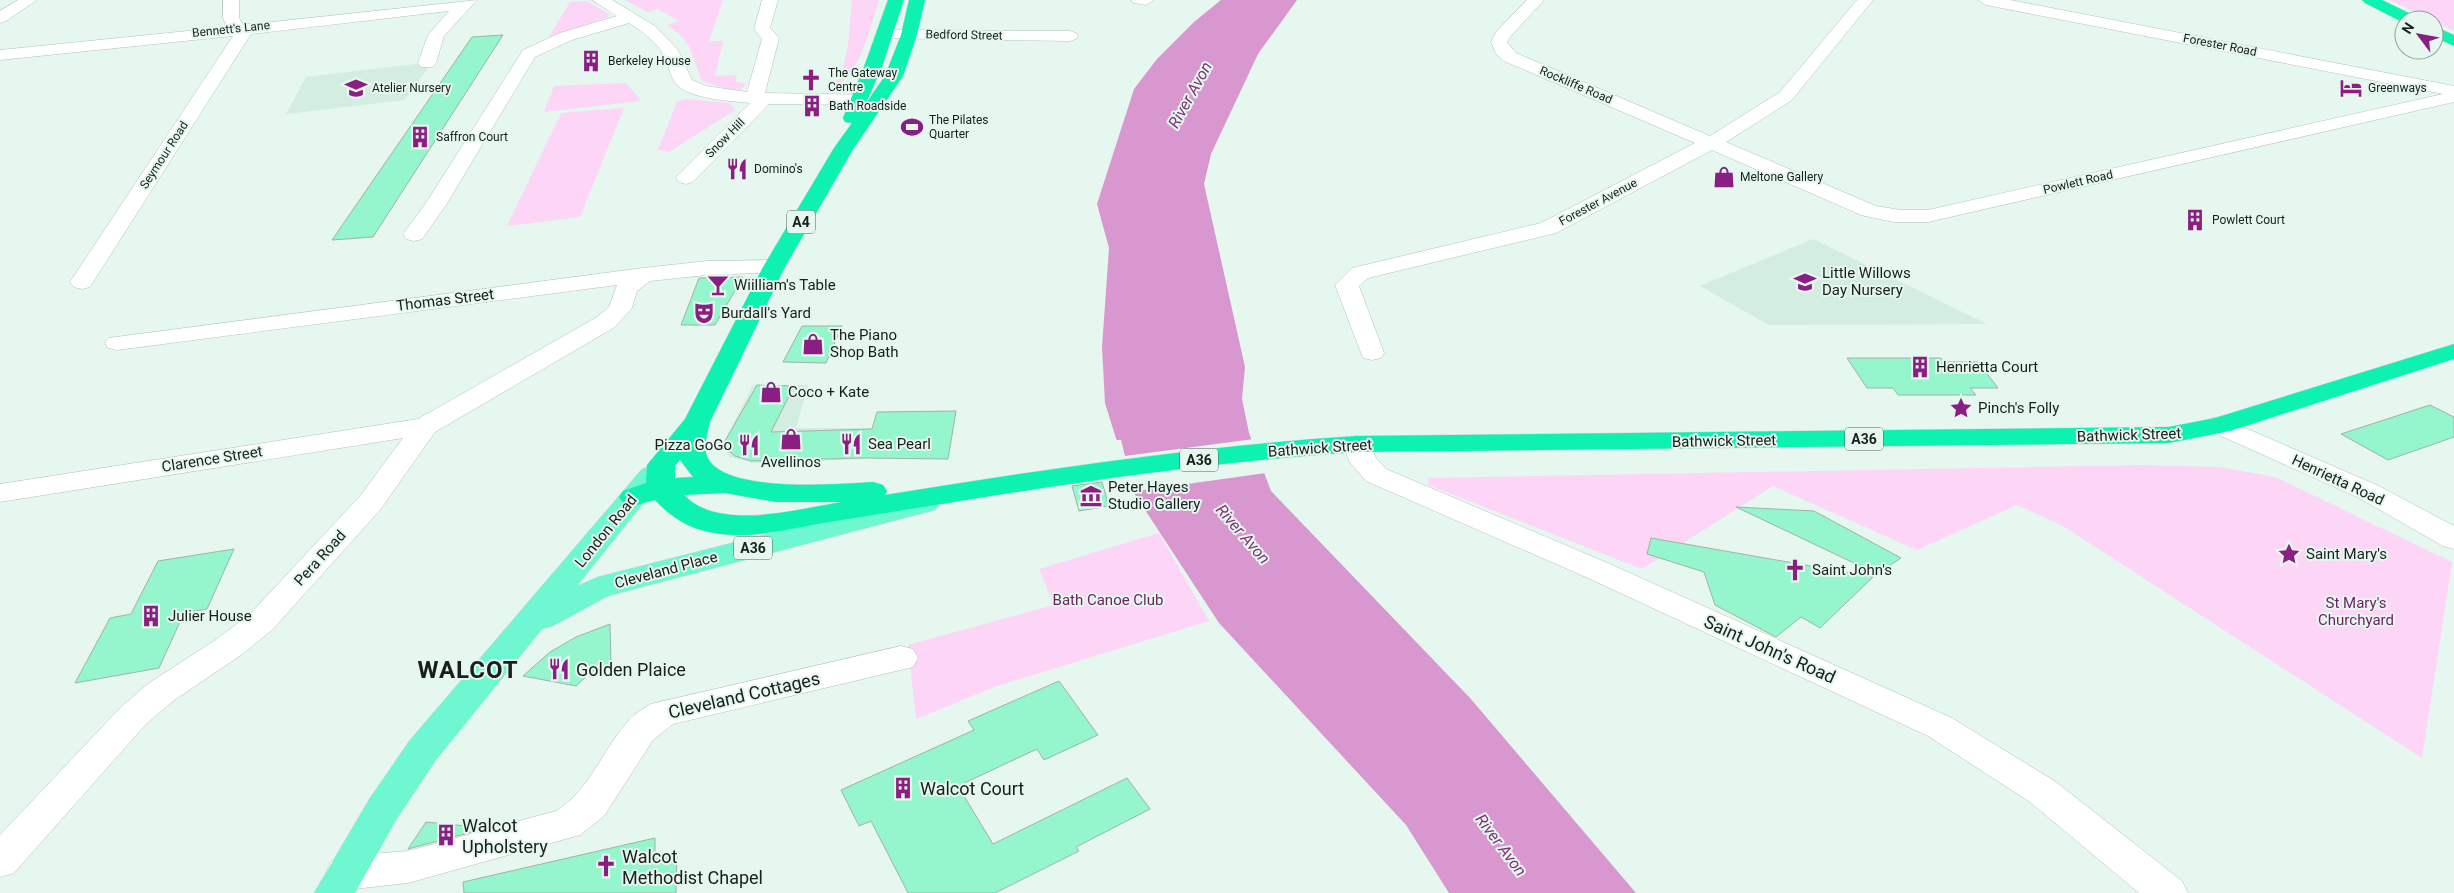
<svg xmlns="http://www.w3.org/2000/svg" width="2454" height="893" font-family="Roboto,sans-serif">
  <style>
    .built { fill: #d3ede0 }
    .green { fill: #fdd5f7 }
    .water { fill: #d997d0 }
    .pier { fill: #e5f7ee }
    .building { fill: #95f5cc; stroke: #a1b2aa }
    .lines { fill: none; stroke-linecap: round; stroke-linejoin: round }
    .minor-casing { stroke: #b1c2ba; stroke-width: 1 }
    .major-casing { stroke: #d6d7d6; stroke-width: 1 }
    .highway-casing { stroke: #d6d7d6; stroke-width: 1 }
    .minor { fill: #fff; fill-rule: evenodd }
    .major { fill: #6ef7d0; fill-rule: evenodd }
    .highway { fill: #0df2b0; fill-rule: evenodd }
    .labels { text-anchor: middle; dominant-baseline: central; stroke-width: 4; stroke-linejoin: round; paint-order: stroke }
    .far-street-label { font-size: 12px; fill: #191f1c; stroke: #e5f7ee }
    .far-poi-label { font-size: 12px; fill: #191f1c; stroke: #e5f7ee; text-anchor: start }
    .shield { fill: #e5f7ee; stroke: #56605b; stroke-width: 1 }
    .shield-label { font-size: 14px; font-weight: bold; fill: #191f1c }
    .poi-label { font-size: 15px; fill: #191f1c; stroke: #e5f7ee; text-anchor: start }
    .street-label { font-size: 15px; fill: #191f1c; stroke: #e5f7ee }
    .park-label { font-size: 15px; fill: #6d1f67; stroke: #e5f7ee }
    .water-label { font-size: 16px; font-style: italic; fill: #7f3278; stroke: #e5f7ee }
    .near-street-label { font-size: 18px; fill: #191f1c; stroke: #e5f7ee }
    .near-poi-label { font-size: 18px; fill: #191f1c; stroke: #e5f7ee; text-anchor: start }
    .near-district-label { font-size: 24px; font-weight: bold; letter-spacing: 1px; fill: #191f1c; stroke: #e5f7ee }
  </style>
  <rect width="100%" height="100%" fill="#e5f7ee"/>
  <g class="built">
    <path d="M432 62 405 100 286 114 306 77Z"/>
    <path d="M1813 239 1987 324 1769 325 1700 286Z"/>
    <path d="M753 385H808L796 428H874L865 459 754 463 729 457 724 443Z"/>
  </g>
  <g class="green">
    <path d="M625 0H723L709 41H723L715 76 737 75 735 82 746 83 741 90 723 88 702 81C690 53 695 44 667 25L679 21 658 9 648 12Z"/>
    <path d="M852 0H879C871 25 860 76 834 87 850 61 849 30 852 0Z"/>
    <path d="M2390 0H2454V31Z"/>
    <path d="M586 1 609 14 608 17 549 37 570 2Z"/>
    <path d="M626 83 641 101 544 112 554 86Z"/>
    <path d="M686 99 730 103 735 110 669 152 658 150 676 105 675 102Z"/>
    <path d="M624 108 580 217 507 226 561 113Z"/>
    <path d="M2143 465 2220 467 2275 477 2452 562 2422 758 2063 526 2017 505 1917 550 1773 486 1642 569 1428 485V478Z"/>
    <path d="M1159 533 1209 621 997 686 916 719 908 645 1054 605 1039 569Z"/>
  </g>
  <path class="water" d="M1221 0H1297L1258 54 1211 154 1204 184 1245 367 1242 399 1249 433 1271 491 1470 698 1636 893H1449L1406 825 1219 623 1132 490 1105 403 1102 347 1109 248 1097 204 1134 89 1157 59 1194 22Z"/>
  <path class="pier" d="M1254 439 1266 473 1130 492 1114 440H1121L1125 456Z"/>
  <g class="building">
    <path d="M503 35 373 237 332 240 472 37Z"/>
    <path d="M743 277 715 325H681L699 278Z"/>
    <path d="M802 326H842L826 363 783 362Z"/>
    <path d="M1847 358H1941L1944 362H1978L1998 388H1970L1976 395H1898L1893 388H1867Z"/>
    <path d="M757 385 794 386 771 432 872 429 877 412 956 411 948 459 864 458 751 461 735 456 722 446Z"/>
    <path d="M2430 405 2454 417V437L2388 460 2341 434Z"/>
    <path d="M1102 482 1109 506 1079 511 1072 486Z"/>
    <path d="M1736 507 1814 511 1901 558 1877 574Z"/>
    <path d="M1651 538 1873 577 1820 628 1801 617 1776 637 1715 605 1704 572 1647 554Z"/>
    <path d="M234 549 207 609 184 613 159 668 75 683 110 618 131 614 158 561Z"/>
    <path d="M610 624 611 664 591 672 576 686 523 676 550 652 576 637Z"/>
    <path d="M1059 681 1098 735 1044 760 1037 749 958 786 993 844 1127 778 1150 809 1076 847 1079 851 995 893H908L871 821 859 826 841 790 974 730 968 721Z"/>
    <path d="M426 822 487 828 408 849Z"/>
    <path d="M655 838V859L677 853 676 893H464L463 882Z"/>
  </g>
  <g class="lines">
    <g class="minor-casing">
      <g id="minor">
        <path d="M18 0H37L6 21 0 23V11Z"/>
        <path d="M223 0H239V18L242 23 253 24 477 0 444 36 436 63 433 67H421L418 63 428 35 449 11 251 34 90 287 82 289 74 287 70 282 233 36 0 60V50L227 27 223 18Z"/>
        <path d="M592 0H612L655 26 678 50 692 80 706 86 747 92 762 39 754 29 762 0H778L770 28 779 38 765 93 878 95 884 96 887 100 884 104 878 105 769 104 693 182 686 184 679 182 676 178 679 174 750 103C731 101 692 99 678 86 669 77 669 64 663 54 656 41 641 31 629 23L572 40 535 57 446 205 422 239 414 241 406 239 403 234 426 203 523 50 560 33 617 16Z"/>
        <path d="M1131 0H1154L1146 5 1134 3Z"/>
        <path d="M1527 0H1544L1510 37 1507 42 1516 53 1710 136 1780 92 1857 0H1873L1792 100 1726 142 1876 206 1901 210H1928L2443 94 1986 5 1978 0H2010L2454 86V102L1928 222H1893L1861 215 1712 150 1556 233 1368 278 1359 286 1384 353 1381 358 1372 360 1363 358 1335 285 1352 268 1541 223 1695 143 1504 61 1496 54 1491 42 1496 32Z"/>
        <path d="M884 30 1070 31 1076 33 1078 36 1076 39 1070 41 878 38 876 35 878 32Z"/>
        <path d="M774 260 782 262 785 267 782 272 707 275 650 281 637 291 632 308 615 327 435 432 380 510 272 630 241 655 173 701 146 724 14 873 0 877V835L122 706 149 683 217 639 250 614 360 496 403 438 0 502V484L418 419 597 317 609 307 617 285 117 350 108 348 105 343 108 338 643 268 707 261Z"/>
        <path d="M2220 417 2379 486 2454 526V549L2443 546 2359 498 2210 431 2207 425 2210 419Z"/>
        <path d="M1357 436 1367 438 1376 458 1386 469 1610 564 1952 718 2056 782 2182 881 2188 893H2139L2030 802 1928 736 1588 578 1366 481 1349 461 1343 444 1347 438Z"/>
        <path d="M901 646 913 649 918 658 913 667 673 724 653 740 604 816 580 835 408 883 345 890 331 885 326 873 331 861 345 856 408 851 556 811C591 789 602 750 629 720 635 713 643 709 651 704Z"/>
      </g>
    </g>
    <g class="major-casing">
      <path id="major" d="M652 466 662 469 666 475 577 586 598 577 925 494 935 496 940 503 935 510 608 596 553 626 542 629 436 760 396 820 355 893H314L370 798 410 740 642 469Z"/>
    </g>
    <g class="highway-casing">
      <g id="highway">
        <path d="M888 0H904L882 67 866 103 885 76 901 35 909 0H925L917 35 903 76 854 148 785 267 710 422C708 432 703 446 707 456 721 494 840 484 873 482L883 485 887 491 885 495C1041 470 1199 446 1357 436L2169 427 2215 418 2454 344V359L2230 431 2169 443 1357 452C1220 461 1083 481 948 503 904 510 861 517 817 524 786 530 752 538 720 534 691 530 674 520 655 500L633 506 623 503 619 497 623 491 646 483 647 465 685 419 763 267 834 148 852 123 845 122 843 118 864 67ZM680 460 693 477 675 478V466ZM725 493 776 502H842C797 509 719 532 684 495Z"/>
        <path d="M2362 0H2382L2417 17 2419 20H2404V23L2365 3Z"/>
        <path d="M2434 26 2454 35V46L2434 37Z"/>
      </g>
    </g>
    <use href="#minor" class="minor"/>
    <use href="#major" class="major"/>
    <use href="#highway" class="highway"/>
  </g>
  <defs>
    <g id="building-bare" transform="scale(1.725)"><path d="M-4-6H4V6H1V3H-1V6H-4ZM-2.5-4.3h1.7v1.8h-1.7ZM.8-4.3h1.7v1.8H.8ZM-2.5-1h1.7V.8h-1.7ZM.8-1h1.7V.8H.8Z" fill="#8a1e83" stroke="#e5f7ee" stroke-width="2.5" paint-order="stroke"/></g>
    <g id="church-bare" transform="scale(1.725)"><path d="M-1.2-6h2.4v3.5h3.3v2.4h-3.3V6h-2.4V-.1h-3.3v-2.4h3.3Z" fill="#8a1e83" stroke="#e5f7ee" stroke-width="2.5" paint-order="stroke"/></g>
    <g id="school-bare" transform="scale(1.725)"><path d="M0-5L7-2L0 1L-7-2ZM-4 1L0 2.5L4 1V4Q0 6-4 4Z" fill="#8a1e83" stroke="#e5f7ee" stroke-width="2.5" paint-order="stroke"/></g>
    <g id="hotel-bare" transform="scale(1.725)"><path d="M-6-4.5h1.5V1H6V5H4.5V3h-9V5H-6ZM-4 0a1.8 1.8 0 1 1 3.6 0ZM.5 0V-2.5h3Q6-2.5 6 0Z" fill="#8a1e83" stroke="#e5f7ee" stroke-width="2.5" paint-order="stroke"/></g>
    <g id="stadium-bare" transform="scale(1.725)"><path d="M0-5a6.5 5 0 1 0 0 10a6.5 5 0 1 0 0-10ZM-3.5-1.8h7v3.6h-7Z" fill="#8a1e83" stroke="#e5f7ee" stroke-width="2.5" paint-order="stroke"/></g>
    <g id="restaurant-bare" transform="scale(1.725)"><path d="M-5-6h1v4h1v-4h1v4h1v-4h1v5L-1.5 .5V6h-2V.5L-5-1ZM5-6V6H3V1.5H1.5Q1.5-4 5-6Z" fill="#8a1e83" stroke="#e5f7ee" stroke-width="2.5" paint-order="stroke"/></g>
    <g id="shop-bare" transform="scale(1.725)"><path d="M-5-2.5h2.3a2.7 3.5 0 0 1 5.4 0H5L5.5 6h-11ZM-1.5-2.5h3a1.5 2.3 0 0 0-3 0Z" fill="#8a1e83" stroke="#e5f7ee" stroke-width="2.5" paint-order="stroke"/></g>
    <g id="bar-bare" transform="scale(1.725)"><path d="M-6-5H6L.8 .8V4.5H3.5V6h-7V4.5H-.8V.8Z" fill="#8a1e83" stroke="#e5f7ee" stroke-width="2.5" paint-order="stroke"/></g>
    <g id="theatre-bare" transform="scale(1.725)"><path d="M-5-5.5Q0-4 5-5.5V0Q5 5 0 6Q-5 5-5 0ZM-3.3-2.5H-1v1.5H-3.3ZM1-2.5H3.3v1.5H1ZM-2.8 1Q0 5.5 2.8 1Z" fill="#8a1e83" stroke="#e5f7ee" stroke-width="2.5" paint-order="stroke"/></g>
    <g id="sight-bare" transform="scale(1.725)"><path d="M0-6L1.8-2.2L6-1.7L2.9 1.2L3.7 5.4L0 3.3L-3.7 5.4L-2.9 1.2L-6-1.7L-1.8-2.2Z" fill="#8a1e83" stroke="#e5f7ee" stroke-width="2.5" paint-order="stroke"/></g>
    <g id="museum-bare" transform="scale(1.725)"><path d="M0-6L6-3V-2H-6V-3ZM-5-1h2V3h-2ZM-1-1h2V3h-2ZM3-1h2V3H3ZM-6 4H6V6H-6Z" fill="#8a1e83" stroke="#e5f7ee" stroke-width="2.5" paint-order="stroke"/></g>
  </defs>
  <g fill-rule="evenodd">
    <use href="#building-bare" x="591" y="61"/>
    <use href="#church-bare" x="811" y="80"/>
    <use href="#school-bare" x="356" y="88"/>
    <use href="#hotel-bare" x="2351" y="88"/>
    <use href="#building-bare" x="812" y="106"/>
    <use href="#stadium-bare" x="912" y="127"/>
    <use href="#building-bare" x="420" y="137"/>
    <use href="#restaurant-bare" x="737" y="169"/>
    <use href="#shop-bare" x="1724" y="177"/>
    <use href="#building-bare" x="2195" y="220"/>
    <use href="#school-bare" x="1805" y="282"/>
    <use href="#bar-bare" x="718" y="285"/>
    <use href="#theatre-bare" x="704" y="313"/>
    <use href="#shop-bare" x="813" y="344"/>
    <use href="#building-bare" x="1920" y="367"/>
    <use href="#shop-bare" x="771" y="392"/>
    <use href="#sight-bare" x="1961" y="408"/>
    <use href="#shop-bare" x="791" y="439"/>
    <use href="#restaurant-bare" x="851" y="444"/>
    <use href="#restaurant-bare" x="749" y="445"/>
    <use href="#museum-bare" x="1091" y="496"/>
    <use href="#sight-bare" x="2289" y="554"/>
    <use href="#church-bare" x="1795" y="570"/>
    <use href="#building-bare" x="151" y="616"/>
    <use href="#restaurant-bare" x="559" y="669"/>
    <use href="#building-bare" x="903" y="788"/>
    <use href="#building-bare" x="446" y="835"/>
    <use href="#church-bare" x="606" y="866"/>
  </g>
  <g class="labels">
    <g class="far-street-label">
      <text transform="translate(231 29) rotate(-6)">Bennett's Lane</text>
      <text transform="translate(964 35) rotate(1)">Bedford Street</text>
      <text transform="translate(2220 45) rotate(11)">Forester Road</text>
      <text transform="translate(1576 85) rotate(23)">Rockliffe Road</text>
      <text transform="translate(725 138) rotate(-45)">Snow Hill</text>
      <text transform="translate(164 155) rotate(-57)">Seymour Road</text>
      <text transform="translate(2078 182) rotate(-13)">Powlett Road</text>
      <text transform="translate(1598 202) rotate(-28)">Forester Avenue</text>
    </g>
    <g class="far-poi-label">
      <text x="608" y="61">Berkeley House</text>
      <text x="828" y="73">The Gateway<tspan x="828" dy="14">Centre</tspan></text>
      <text x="372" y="88">Atelier Nursery</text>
      <text x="2368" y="88">Greenways</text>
      <text x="829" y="106">Bath Roadside</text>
      <text x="929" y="120">The Pilates<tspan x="929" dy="14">Quarter</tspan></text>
      <text x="436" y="137">Saffron Court</text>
      <text x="754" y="169">Domino's</text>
      <text x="1740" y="177">Meltone Gallery</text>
      <text x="2212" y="220">Powlett Court</text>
    </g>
    <g class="shield">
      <rect x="787" y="210.5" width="28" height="23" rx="4"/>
      <rect x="1845" y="427.5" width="38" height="23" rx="4"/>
      <rect x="1180" y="448.5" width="38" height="23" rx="4"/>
      <rect x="734" y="536.5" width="38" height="23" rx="4"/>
    </g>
    <g class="shield-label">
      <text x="801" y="222">A4</text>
      <text x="1864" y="439">A36</text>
      <text x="1199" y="460">A36</text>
      <text x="753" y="548">A36</text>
    </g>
    <g class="poi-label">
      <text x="1822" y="273">Little Willows<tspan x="1822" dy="17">Day Nursery</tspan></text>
      <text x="734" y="285">Wiilliam's Table</text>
      <text x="721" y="313">Burdall's Yard</text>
      <text x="830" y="335">The Piano<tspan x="830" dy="17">Shop Bath</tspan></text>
      <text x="1936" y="367">Henrietta Court</text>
      <text x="788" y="392">Coco + Kate</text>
      <text x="1978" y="408">Pinch's Folly</text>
      <text x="868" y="444">Sea Pearl</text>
      <text x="732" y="445" text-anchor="end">Pizza GoGo</text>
      <text x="791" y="462" text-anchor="middle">Avellinos</text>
      <text x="1108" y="487">Peter Hayes<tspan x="1108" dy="17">Studio Gallery</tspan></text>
      <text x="2306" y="554">Saint Mary's</text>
      <text x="1812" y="570">Saint John's</text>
      <text x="168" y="616">Julier House</text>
    </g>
    <g class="street-label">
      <text transform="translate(445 300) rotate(-7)">Thomas Street</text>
      <text transform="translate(2129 435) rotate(-2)">Bathwick Street</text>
      <text transform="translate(1724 441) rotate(-1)">Bathwick Street</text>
      <text transform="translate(1320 448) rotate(-4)">Bathwick Street</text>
      <text transform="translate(212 459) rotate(-9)">Clarence Street</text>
      <text transform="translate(2338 480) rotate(25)">Henrietta Road</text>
      <text transform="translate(606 531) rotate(-51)">London Road</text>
      <text transform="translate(320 558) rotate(-48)">Pera Road</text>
      <text transform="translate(666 570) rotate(-15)">Cleveland Place</text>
    </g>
    <g class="park-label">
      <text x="1108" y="600">Bath Canoe Club</text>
      <text x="2356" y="603">St Mary's<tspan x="2356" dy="17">Churchyard</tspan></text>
    </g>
    <g class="water-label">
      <text transform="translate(1190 95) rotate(-61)">River Avon</text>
      <text transform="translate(1243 534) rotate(49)">River Avon</text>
      <text transform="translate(1501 845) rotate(53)">River Avon</text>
    </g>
    <g class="near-street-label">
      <text transform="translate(1770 649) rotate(24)">Saint John's Road</text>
      <text transform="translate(744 695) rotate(-13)">Cleveland Cottages</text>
    </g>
    <g class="near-poi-label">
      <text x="576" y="669">Golden Plaice</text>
      <text x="920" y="788">Walcot Court</text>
      <text x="462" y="825">Walcot<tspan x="462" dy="21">Upholstery</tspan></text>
      <text x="622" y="856">Walcot<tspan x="622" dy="21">Methodist Chapel</tspan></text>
    </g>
    <g class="near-district-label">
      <text x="468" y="670">WALCOT</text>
    </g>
  </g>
  <g transform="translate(2419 35) rotate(302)"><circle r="24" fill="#e5f7ee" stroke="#93a19a"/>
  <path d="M0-4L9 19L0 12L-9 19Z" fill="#8a1e83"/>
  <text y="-8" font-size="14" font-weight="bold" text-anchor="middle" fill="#191f1c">N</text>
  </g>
</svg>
